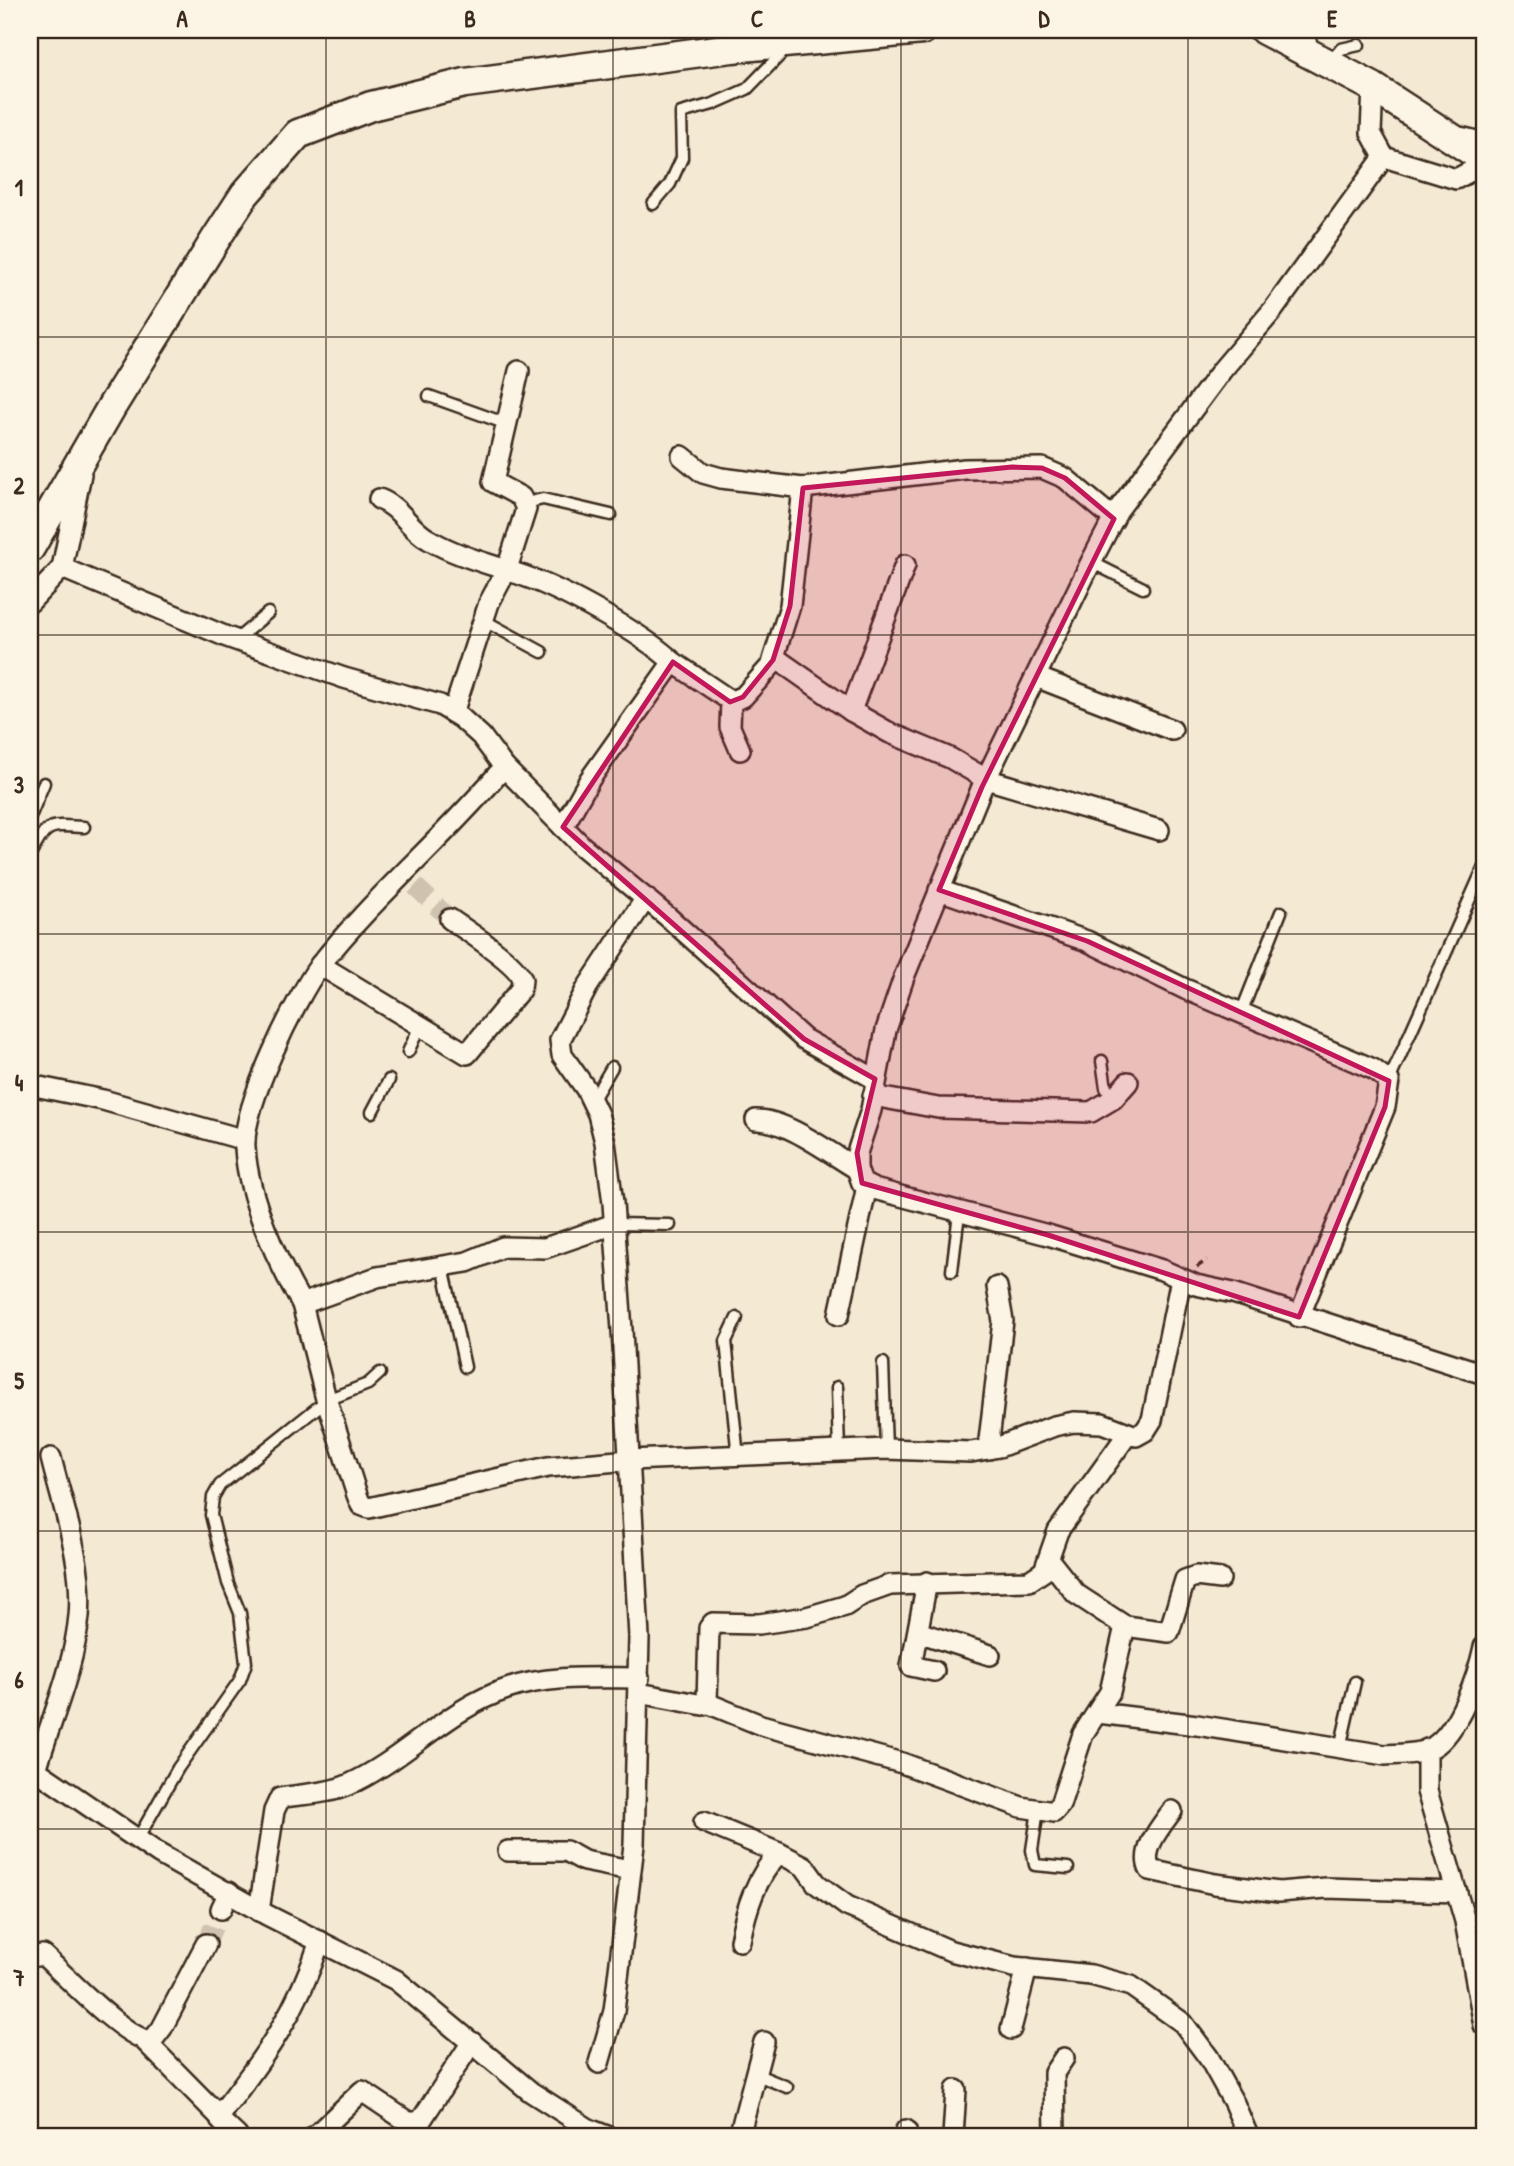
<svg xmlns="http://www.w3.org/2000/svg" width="1514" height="2166" font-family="'Patrick Hand',sans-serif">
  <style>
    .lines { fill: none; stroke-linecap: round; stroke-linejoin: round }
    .street-tunnel { stroke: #cfc3af; stroke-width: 19; stroke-dasharray: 19 10; stroke-linecap: butt }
    .lane-casing { stroke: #3b2a1e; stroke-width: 15 }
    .street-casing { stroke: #3b2a1e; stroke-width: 24 }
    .secondary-casing { stroke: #3b2a1e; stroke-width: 33 }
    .path { stroke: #3b2a1e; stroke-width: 3.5; stroke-dasharray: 7 5; stroke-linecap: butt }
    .lane { stroke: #fcf5e5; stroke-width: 10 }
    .street { stroke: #fcf5e5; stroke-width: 19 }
    .secondary { stroke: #fcf5e5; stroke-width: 28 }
    .marked { fill: #c2185b; fill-opacity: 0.2; stroke: #c2185b; stroke-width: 5; stroke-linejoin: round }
    .grid { fill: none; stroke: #3b2a1e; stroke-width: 2; stroke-opacity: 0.55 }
    .neatline { fill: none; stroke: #3b2a1e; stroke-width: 2.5 }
    .grid-label { font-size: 23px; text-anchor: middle; font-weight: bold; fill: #3b2a1e }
  </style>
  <rect width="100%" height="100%" fill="#f4e9d3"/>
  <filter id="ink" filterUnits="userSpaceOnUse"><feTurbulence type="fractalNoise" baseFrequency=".0143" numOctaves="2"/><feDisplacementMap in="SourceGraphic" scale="14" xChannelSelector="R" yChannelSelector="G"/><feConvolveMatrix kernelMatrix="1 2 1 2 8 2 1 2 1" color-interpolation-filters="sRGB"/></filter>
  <g filter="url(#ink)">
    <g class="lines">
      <g class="street-tunnel">
        <path d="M415 886 450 919"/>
        <path d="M206 1944 221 1909"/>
      </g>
      <g class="lane-casing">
        <g id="lane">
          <path d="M1307 30 1313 48"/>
          <path d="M1331 61 1341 49 1359 45"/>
          <path d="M1463 133 1484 138"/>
          <path d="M653 204 670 184 682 158 681 113 713 104 747 89 785 50"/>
          <path d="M429 396 507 424"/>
          <path d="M526 503 543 499 611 515"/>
          <path d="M1091 562 1143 588"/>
          <path d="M483 620 542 652"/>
          <path d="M236 640 268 613"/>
          <path d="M30 817 44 783"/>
          <path d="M30 855C48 823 47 825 84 827"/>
          <path d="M1241 1013 1281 912"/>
          <path d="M408 1052 419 1028"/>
          <path d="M1102 1061 1106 1088 1113 1099"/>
          <path d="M1389 1081 1484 867"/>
          <path d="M592 1101 612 1067"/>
          <path d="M372 1112 389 1080"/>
          <path d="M614 1224 670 1225"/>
          <path d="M443 1266 465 1367"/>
          <path d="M952 1271 959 1213"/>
          <path d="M737 1318 726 1341 738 1457"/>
          <path d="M883 1363 886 1449"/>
          <path d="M837 1387 839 1451"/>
          <path d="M1340 1748 1355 1682"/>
          <path d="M1038 1810 1032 1850 1035 1865 1068 1868"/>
          <path d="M137 1840 178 1768 240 1680 246 1663 240 1613 228 1583 211 1515 213 1497 220 1485 327 1400 368 1384 380 1373"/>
          <path d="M755 2074 787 2087"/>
        </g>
      </g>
      <g class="street-casing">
        <g id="street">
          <path d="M1373 87 1371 133 1384 157 1273 310 1222 370 1118 510 1091 562 982 787 904 977 886 1030 871 1110 857 1153V1169L862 1183 874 1189 1048 1235 1162 1270 1196 1285 1233 1293 1484 1374"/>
          <path d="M1384 157 1456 179 1484 164"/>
          <path d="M682 456 703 473 721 478 803 488"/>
          <path d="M379 499C401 507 408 528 428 539 458 557 491 564 524 576 564 590 642 633 673 662L590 779 563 827"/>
          <path d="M62 568 227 637 344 678 440 705 461 718 481 736 504 767 582 846 668 917 804 1039 875 1079"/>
          <path d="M30 602 62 568 81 474"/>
          <path d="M773 660 790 606 803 488 965 469 1042 468 1065 478 1114 519"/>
          <path d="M673 662 731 701 743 697 777 659 851 711 890 733 950 758 986 779 1159 830"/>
          <path d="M1036 677 1172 730"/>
          <path d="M731 701 730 727 740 750"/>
          <path d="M851 711 905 565"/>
          <path d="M453 713 489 603 507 569 526 509 521 497 493 482 519 371"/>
          <path d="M939 890 1087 941 1185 989 1373 1069 1389 1081 1385 1107 1299 1317"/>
          <path d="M450 919C464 929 519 964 522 980 522 983 521 987 520 990L467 1054 320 965C295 999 242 1107 245 1148 248 1199 277 1261 302 1304L377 1277 467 1262 503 1247 545 1248 614 1224"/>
          <path d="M320 965C376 894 446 837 504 767"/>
          <path d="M30 1085 103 1100 245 1140"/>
          <path d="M873 1096 938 1108 1091 1112 1113 1099 1128 1082"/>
          <path d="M756 1120C786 1119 831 1154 857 1169"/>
          <path d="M302 1304 325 1395 357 1495 361 1505 369 1508 548 1467 630 1460 886 1449 971 1452 999 1447 1054 1426 1074 1422 1102 1423 1136 1436 1145 1431 1152 1420 1181 1279"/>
          <path d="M839 1315 867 1186"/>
          <path d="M988 1449 1003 1321 997 1287"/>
          <path d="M927 1582 911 1666 934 1671"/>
          <path d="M1125 1626 1169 1632 1185 1580 1196 1576 1220 1579"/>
          <path d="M918 1632 990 1655"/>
          <path d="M639 1693 703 1705 707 1703 709 1628 713 1623 759 1624 807 1617 845 1606 862 1595 890 1585 1029 1581 1044 1571 1058 1531 1127 1435"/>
          <path d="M707 1703 761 1725 902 1763 1021 1807 1054 1812 1060 1805 1083 1734 1110 1692 1125 1626 1076 1594 1049 1560"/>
          <path d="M1098 1713 1197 1725 1385 1755C1399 1754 1421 1755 1433 1747 1459 1731 1478 1675 1484 1647"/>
          <path d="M1427 1749V1791L1465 1921 1484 2025"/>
          <path d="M30 1766 159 1854 267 1915 396 1980 531 2092 589 2129 607 2136"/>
          <path d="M36 1770C51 1719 74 1669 79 1616 84 1563 63 1508 51 1458"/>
          <path d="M1172 1811C1161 1826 1140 1850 1150 1870L1215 1884 1279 1892 1326 1888 1457 1892"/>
          <path d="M704 1822 779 1853"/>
          <path d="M508 1851H566L584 1861 630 1870"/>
          <path d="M221 1909 229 1892"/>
          <path d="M259 1911 274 1811 280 1798C301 1794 328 1794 348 1785 404 1760 448 1708 507 1689 548 1675 595 1678 639 1678"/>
          <path d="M740 1941C746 1909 756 1877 779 1853L804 1866 817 1884 847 1906 951 1951 1014 1967 1091 1975 1131 1986 1183 2023 1209 2058 1234 2103 1248 2136"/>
          <path d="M30 1957 43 1955C64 1974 127 2041 152 2041L162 2028 206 1944"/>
          <path d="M1011 2029 1027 1968"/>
          <path d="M145 2041 220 2117"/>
          <path d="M599 2063 614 2011 634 1845 639 1637 622 1330 613 1203 605 1142 598 1114 586 1089 562 1055 560 1040 588 986 646 898"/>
          <path d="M237 2136 221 2121V2113C265 2057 298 2010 320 1941"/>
          <path d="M315 2136 362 2091 408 2122H420L472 2042"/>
          <path d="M739 2136 764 2042"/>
          <path d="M905 2136 906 2130"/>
          <path d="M953 2136 956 2090"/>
          <path d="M1055 2136 1054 2073 1064 2058"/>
        </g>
      </g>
      <g class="secondary-casing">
        <g id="secondary">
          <path d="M1264 30 1373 87 1484 159"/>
          <path d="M30 548 112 406 217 237 245 194 298 134 371 106 465 83 732 48 922 30"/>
        </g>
      </g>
      <path class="path" d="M1197 1267 1207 1260"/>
      <use href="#lane" class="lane"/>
      <use href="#street" class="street"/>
      <use href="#secondary" class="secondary"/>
    </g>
  </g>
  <path class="marked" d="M1012 467 1042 468 1065 478 1114 519 982 787 939 890 1087 941 1389 1081 1385 1107 1299 1317 1048 1235 862 1183 857 1153 875 1079 804 1039 563 827 673 662 730 702 743 697 773 660 790 606 803 488Z"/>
  <path class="grid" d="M326 30V2136M613 30V2136M901 30V2136M1188 30V2136M30 337H1484M30 635H1484M30 934H1484M30 1232H1484M30 1531H1484M30 1829H1484"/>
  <rect width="1514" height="2166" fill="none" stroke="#fcf5e5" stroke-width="77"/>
  <rect x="38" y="38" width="1438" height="2090" class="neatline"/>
  <g class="grid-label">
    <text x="182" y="27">A</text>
    <text x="470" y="27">B</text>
    <text x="757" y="27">C</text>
    <text x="1044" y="27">D</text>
    <text x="1332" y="27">E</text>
    <text x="19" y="196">1</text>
    <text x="19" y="494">2</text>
    <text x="19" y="793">3</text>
    <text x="19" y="1091">4</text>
    <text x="19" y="1389">5</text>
    <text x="19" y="1688">6</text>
    <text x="19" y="1986">7</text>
  </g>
</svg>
